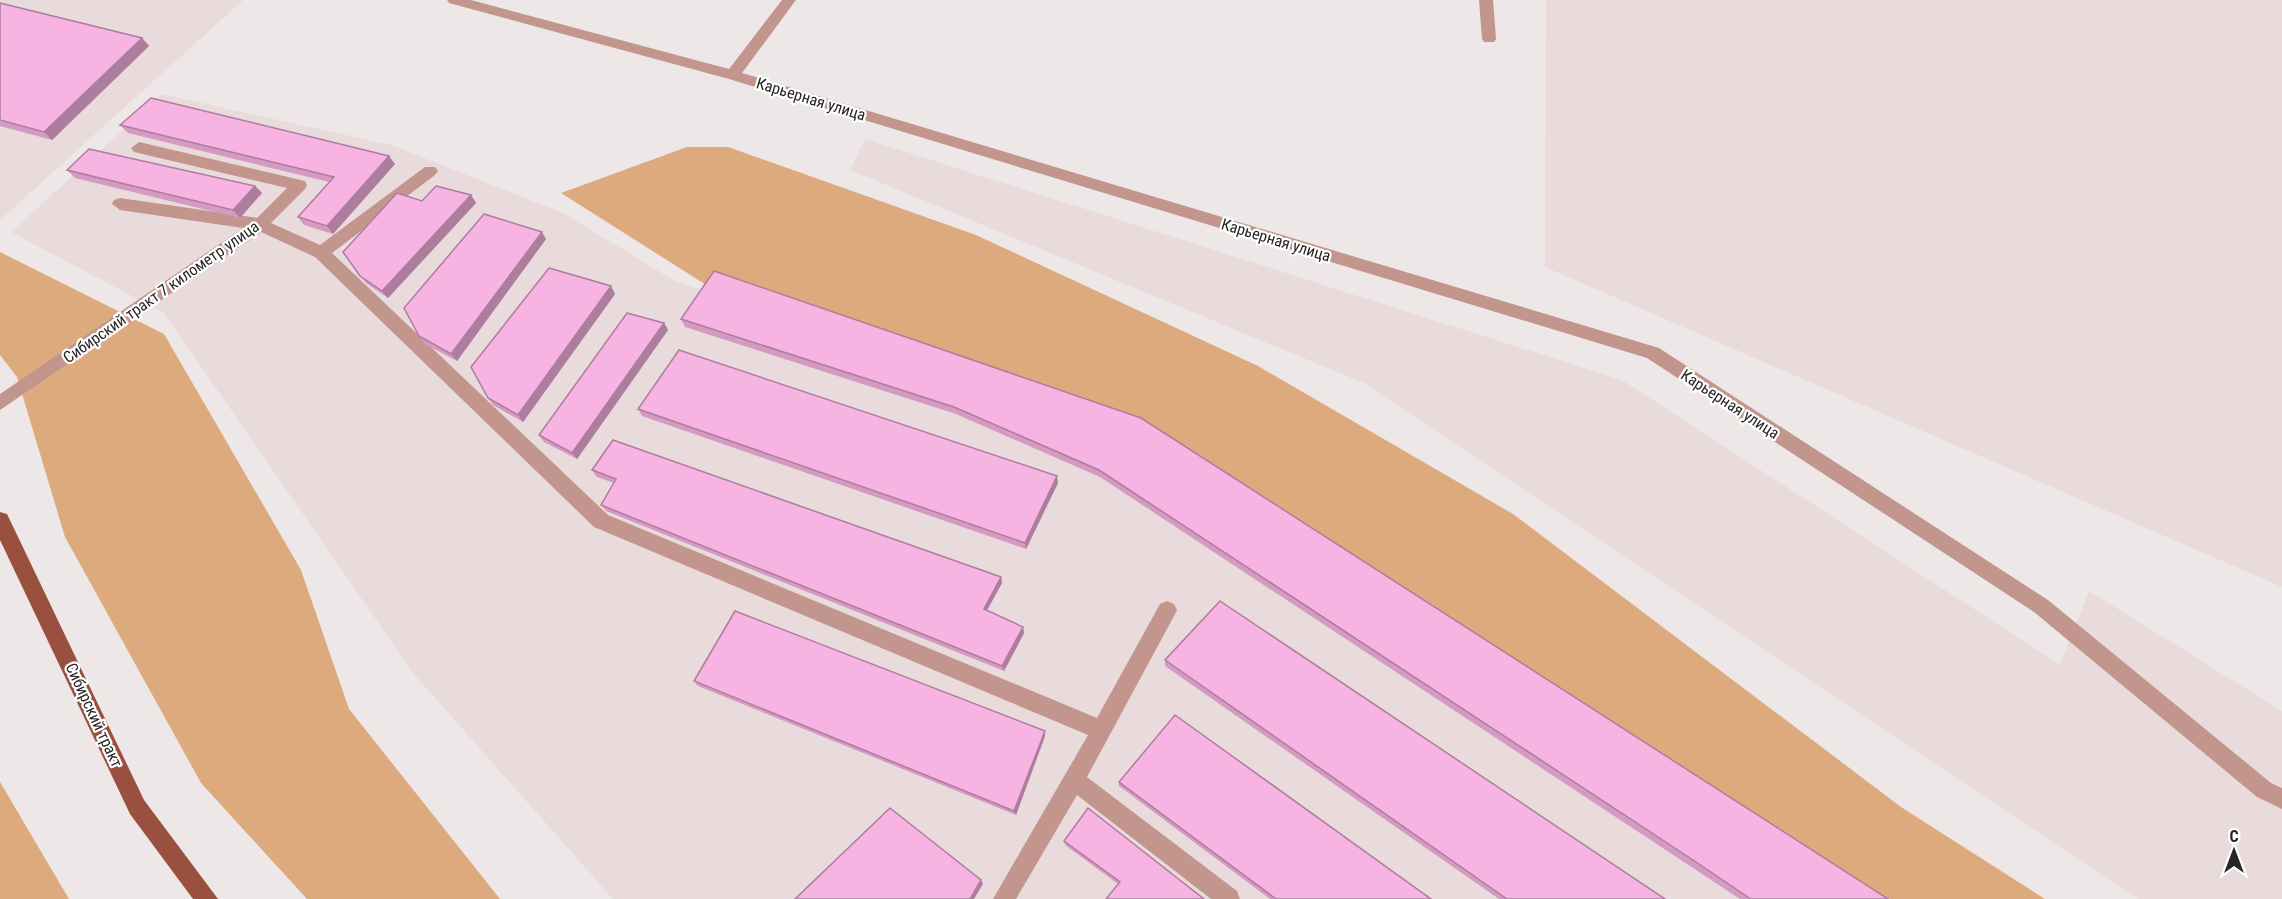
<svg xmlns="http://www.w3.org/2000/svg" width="2282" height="899" font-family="'Roboto Condensed',sans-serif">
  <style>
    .built { fill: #e9dadc }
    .green { fill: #ddaa7e }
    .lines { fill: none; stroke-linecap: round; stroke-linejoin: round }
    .minor { fill: #c2968c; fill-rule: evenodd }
    .major { fill: #9a503e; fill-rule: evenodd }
    .wall { fill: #d49ac2 }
    .shaded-wall { fill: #ad7d9e }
    .building { fill: #f7b3e1; stroke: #ad7d9e; stroke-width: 1.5 }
    .labels { text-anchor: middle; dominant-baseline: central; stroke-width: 4.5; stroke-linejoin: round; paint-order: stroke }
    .street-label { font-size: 16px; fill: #262424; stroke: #fff }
  </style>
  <rect width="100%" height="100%" fill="#ede7e8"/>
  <g class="built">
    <path d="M0 0H243L0 220Z"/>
    <path d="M1546 0H2282V587L1545 267Z"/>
    <path d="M162 94 391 145 563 213 673 280 927 370 1153 482 1753 899H613L413 673 164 313 11 232Z"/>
    <path d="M865 139 1622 380 2060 665 2089 591 2282 711V899H2138L1364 383 850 170Z"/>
  </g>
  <g class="green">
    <path d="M687 147H728L976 235 1258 366 1513 514 1901 807 2045 899H1786L1234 514 711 288 561 193Z"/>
    <path d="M0 252 164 334 301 570 349 709 500 899H307L201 783 65 537 17 377 0 355Z"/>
    <path d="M0 782 69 899H0Z"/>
  </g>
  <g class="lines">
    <g class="minor">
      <path d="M447 0H471L729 69 782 0H796L742 73 1659 348 2048 600 2271 783 2282 788V809L2257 797 2034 612 1647 358 729 79 449 3Z"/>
      <path d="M1479 0H1493L1496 39 1494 42H1484L1482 39Z"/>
      <path d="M139 142 305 181 307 185 305 189 271 223 320 245 425 167H435L438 171 435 175 332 253 608 515 1097 718 1160 604 1167 601 1174 604 1177 610 1174 616 1087 777 1237 891 1240 899H1211L1077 795 1016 899H993L1088 735 594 527 315 257 261 232 0 410V394L243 228 120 210 112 204 114 200 120 198 257 218 287 188 134 152 131 148Z"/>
    </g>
    <path class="major" d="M0 512 7 514 144 800 218 899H193L130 814 0 540Z"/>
  </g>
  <g class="wall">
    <path d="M0 3 142 38 149 46 52 140 0 126Z"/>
    <path d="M120 125 395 164 333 234 304 225 298 217 329 182 128 133Z"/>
    <path d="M67 170 255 186 262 193 240 218 75 178Z"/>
    <path d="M471 195 476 203 388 298 366 283 360 276 422 201Z"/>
    <path d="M546 239 457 361 425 344 419 336Z"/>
    <path d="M611 286 615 294 523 422 493 405 488 398Z"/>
    <path d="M681 319 1141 418 1888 899H1740L1684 862 1100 477 956 414 685 327Z"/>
    <path d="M664 323 668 330 577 459 544 442 539 435Z"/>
    <path d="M638 409 1058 483 1026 549 642 416Z"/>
    <path d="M592 470 1001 577 1002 583 987 610 1023 627 1024 633 1004 671 606 511 601 505 614 483 597 477Z"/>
    <path d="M1165 660 1665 899H1499L1165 666Z"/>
    <path d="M694 681 1045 731V736L1016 815 698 686Z"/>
    <path d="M1119 782 1431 899H1270L1119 786Z"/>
    <path d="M1064 841 1204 899 1118 884 1065 845Z"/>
  </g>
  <g class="shaded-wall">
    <path d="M142 38 149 46 52 140 44 132Z"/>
    <path d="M389 156 395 164 333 234 327 226Z"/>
    <path d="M255 186 262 193 240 218 233 210Z"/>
    <path d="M471 195 476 203 388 298 382 291Z"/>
    <path d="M542 232 546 239 457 361 451 354Z"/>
    <path d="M611 286 615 294 523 422 518 415Z"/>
    <path d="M664 323 668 330 577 459 572 453Z"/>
    <path d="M1057 476 1058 483 1026 549 1025 543Z"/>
    <path d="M1001 577 1002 583 985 614 984 609Z"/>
    <path d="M1023 627 1024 633 1004 671 1002 666Z"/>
    <path d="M1045 731V736L1016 815 1014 811Z"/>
    <path d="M981 880 983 884 974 899H970Z"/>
  </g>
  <g class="building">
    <path d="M0 3 142 38 44 132 0 120Z"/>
    <path d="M151 98 389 156 327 226 298 217 334 177 120 125Z"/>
    <path d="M89 149 255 186 233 210 67 170Z"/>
    <path d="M436 186 471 195 382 291 360 276 343 252 397 193 422 201Z"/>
    <path d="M484 214 542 232 451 354 419 336 404 308Z"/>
    <path d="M549 268 611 286 518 415 488 398 471 367Z"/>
    <path d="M714 271 1141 418 1888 899H1751L1690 858 1099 470 954 407 681 319Z"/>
    <path d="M627 313 664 323 572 453 539 435Z"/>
    <path d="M679 350 1057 476 1025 543 638 409Z"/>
    <path d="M613 440 1001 577 984 609 1023 627 1002 666 601 505 616 479 592 470Z"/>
    <path d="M1220 601 1665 899H1507L1165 660Z"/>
    <path d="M735 611 1045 731 1014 811 694 681Z"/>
    <path d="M1175 715 1431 899H1276L1119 782Z"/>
    <path d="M890 808 981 880 970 899H795Z"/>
    <path d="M1088 808 1204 899H1106L1120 882 1064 841Z"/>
  </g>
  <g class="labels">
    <g class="street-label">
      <text transform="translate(811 99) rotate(17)">Карьерная улица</text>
      <text transform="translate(1276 240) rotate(17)">Карьерная улица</text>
      <text transform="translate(161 292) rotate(-35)">Сибирский тракт 7 километр улица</text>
      <text transform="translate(1730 404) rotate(33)">Карьерная улица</text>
      <text transform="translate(94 715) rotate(65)">Сибирский тракт</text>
    </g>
  </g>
  <g transform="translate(2234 851)" stroke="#ffffff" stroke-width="4.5" paint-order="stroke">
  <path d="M0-4.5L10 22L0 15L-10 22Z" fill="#262424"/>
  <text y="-9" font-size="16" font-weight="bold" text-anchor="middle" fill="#262424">С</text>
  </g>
</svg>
